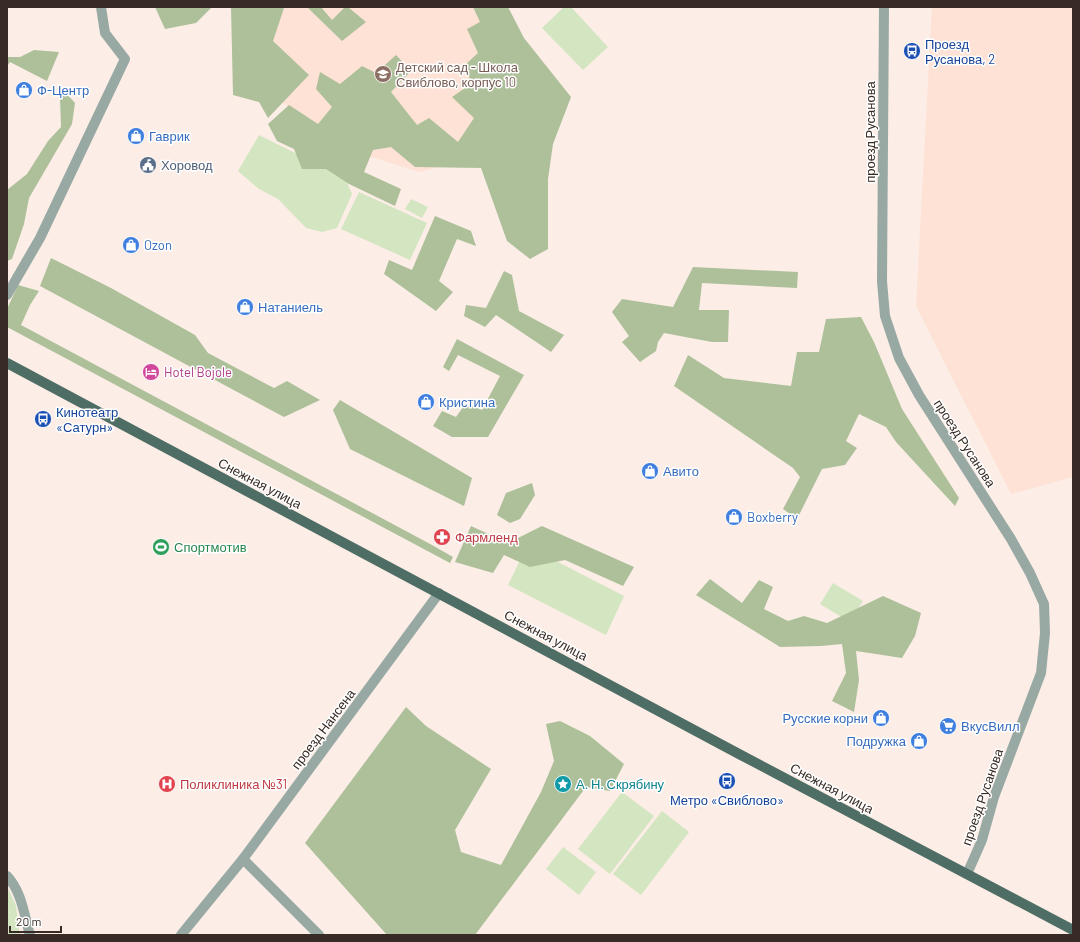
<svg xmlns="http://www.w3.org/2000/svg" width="1080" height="942" font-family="Barlow,sans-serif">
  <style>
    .built { fill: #fde2d5 }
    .green { fill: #d3e6c1 }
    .forest { fill: #adc09a }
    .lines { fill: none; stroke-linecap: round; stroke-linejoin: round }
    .minor { stroke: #98a9a4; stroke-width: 10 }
    .major { stroke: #4e6e65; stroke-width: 10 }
    .labels { text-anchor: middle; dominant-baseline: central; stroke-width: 3; stroke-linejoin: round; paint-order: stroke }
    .transit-label { font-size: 13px; fill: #164399; stroke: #fff; text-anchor: start }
    .education-label { font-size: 13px; fill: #785e54; stroke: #fff; text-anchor: start }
    .shop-label { font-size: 13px; fill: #366cbe; stroke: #fff; text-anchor: start }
    .street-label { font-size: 13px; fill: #382a24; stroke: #fff }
    .service-label { font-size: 13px; fill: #4e5e75; stroke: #fff; text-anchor: start }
    .hotel-label { font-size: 13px; fill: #b23c85; stroke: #fff; text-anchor: start }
    .health-label { font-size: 13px; fill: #be3a42; stroke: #fff; text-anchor: start }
    .leisure-label { font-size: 13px; fill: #27864d; stroke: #fff; text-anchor: start }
    .culture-label { font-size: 13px; fill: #0d838f; stroke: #fff; text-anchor: start }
  </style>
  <rect width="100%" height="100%" fill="#fcede6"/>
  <g class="built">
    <path d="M255 7H482L485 119 441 166 419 172 346 149 273 95Z"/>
    <path d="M932 7H1073V477L1011 494 916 306Z"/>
  </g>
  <g class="green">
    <path d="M564 7H571L608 47 583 70 542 28Z"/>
    <path d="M259 135 345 178 352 194 337 228 322 232 306 228 278 199 259 189 238 171Z"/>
    <path d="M359 192 427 223 410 260 341 229Z"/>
    <path d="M411 199 428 207 422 218 405 209Z"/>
    <path d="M527 546 624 596 606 635 508 585Z"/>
    <path d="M833 583 863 601 850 622 820 604Z"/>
    <path d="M622 792 654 816 610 874 578 849Z"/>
    <path d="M662 811 689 832 641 895 613 874Z"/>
    <path d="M563 847 596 872 579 895 546 869Z"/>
    <path d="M7 886 16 906 20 935H7Z"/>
  </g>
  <g class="forest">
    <path d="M155 7H212L196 23 165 29Z"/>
    <path d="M231 7H302L284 8 273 41 309 75 268 118 259 102 233 95Z"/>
    <path d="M307 7H321L332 20 345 7H348L366 22 342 41Z"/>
    <path d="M473 7H508L524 38 571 97 553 144 548 179V249L530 259 507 241 481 168 415 167 391 147 373 150 364 172 401 189 395 206 349 184 326 169H302L294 149 277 141 268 124 289 105 318 124 332 107 316 89 320 72 340 84 362 66 376 73 396 55 411 71 391 92 417 125 429 118 458 142 474 118 452 97 471 84 466 64 478 53 467 29 480 22Z"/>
    <path d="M34 50 59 52 47 81 10 62 7 66V57H20Z"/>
    <path d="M65 92 75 103 72 124 29 198 24 224 12 259 7 261V190L27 174 48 141 61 127 60 98Z"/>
    <path d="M435 216 471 231 476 246 457 239 439 281 453 292 436 311 384 274 389 260 412 270Z"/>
    <path d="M51 258 111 288 195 335 208 353 274 388 287 381 320 400 284 417 40 286Z"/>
    <path d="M693 267 798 272 797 288 702 283 699 310H729L728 342H712L664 333 658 342 656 351 640 362 622 342 629 336 612 312 622 299 673 307Z"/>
    <path d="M504 271 512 275 519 311 564 335 551 352 496 315 485 327 464 316 466 305 486 308Z"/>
    <path d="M18 285 39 291 30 305 21 325 432 545 453 557 450 563 7 327V309Z"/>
    <path d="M861 317 874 342 902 409 959 498 955 506 896 442 886 427 859 414 846 441 857 448 845 465 822 469 797 519 783 509 800 477 793 468 674 386 688 355 724 378 791 386 797 352H819L826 319Z"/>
    <path d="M457 339 524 375 488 437H452L433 426 442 411 456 417 466 403 482 410 500 376 458 355 449 371 443 367Z"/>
    <path d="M340 400 472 478 464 506 350 449 333 410Z"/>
    <path d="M532 483 535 495 520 519 510 523 497 515 506 493Z"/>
    <path d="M471 526 508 543 542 526 634 567 623 586 565 560 530 567 504 555 493 573 455 562Z"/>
    <path d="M710 579 742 603 759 580 773 587 764 609 788 621 804 616 827 623 883 596 921 613 915 636 902 658 856 651 859 680 854 712 832 701 846 673 842 644 821 646 780 647 696 595Z"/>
    <path d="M406 707 426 726 491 769 455 830 461 852 501 865 541 792 554 761 546 724 560 721 590 736 624 764 610 791 586 787 475 935H387L305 843Z"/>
  </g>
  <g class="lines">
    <g class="minor">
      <path d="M884 7 882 281 885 316 899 358 919 395 1011 539 1030 573 1044 604 1045 633 1041 673 994 797 982 840 967 874"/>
      <path d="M7 295 40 238 125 59 105 33 101 7"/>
      <path d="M243 859 319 935"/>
      <path d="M7 876C22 892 24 915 30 935"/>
      <path d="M181 935 243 859 439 593"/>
    </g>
    <path class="major" d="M7 363 739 754 1073 930"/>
  </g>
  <defs>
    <g id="bus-disc" transform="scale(0.9)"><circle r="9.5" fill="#1a4fb4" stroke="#fff"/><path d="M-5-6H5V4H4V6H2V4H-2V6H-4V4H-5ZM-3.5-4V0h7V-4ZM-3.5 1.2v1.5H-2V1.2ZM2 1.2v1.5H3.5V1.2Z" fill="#fff"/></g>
    <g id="school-disc" transform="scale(0.9)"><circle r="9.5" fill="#8d6e63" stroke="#fff"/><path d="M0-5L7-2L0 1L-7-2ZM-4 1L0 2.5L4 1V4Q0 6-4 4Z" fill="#fff"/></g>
    <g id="shop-disc" transform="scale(0.9)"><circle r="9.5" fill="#3f7fe0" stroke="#fff"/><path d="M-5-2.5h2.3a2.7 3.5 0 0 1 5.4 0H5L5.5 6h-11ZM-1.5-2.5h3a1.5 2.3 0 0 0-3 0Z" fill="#fff"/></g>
    <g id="civic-disc" transform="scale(0.9)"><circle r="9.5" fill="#5c6f8a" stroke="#fff"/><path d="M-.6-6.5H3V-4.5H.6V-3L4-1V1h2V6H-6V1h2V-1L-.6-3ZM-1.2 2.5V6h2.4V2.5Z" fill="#fff"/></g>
    <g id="hotel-disc" transform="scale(0.9)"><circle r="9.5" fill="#d1479c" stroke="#fff"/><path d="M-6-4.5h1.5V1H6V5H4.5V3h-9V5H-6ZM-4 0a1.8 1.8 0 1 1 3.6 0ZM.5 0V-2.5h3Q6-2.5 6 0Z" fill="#fff"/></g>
    <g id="pharmacy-disc" transform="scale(0.9)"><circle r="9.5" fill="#e0444e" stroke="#fff"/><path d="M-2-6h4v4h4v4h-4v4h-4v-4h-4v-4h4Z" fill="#fff"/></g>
    <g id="stadium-disc" transform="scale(0.9)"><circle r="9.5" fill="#2e9e5b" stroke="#fff"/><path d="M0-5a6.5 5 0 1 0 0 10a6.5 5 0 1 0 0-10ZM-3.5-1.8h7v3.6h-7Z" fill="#fff"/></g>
    <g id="supermarket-disc" transform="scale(0.9)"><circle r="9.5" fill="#3f7fe0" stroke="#fff"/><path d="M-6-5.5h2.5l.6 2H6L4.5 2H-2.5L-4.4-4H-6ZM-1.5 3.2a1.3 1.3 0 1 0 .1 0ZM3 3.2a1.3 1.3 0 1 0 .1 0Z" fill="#fff"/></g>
    <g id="hospital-disc" transform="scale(0.9)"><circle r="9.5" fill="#e0444e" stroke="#fff"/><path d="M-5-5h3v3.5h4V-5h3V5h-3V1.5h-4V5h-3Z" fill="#fff"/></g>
    <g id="sight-disc" transform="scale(0.9)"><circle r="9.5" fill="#0f9aa8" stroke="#fff"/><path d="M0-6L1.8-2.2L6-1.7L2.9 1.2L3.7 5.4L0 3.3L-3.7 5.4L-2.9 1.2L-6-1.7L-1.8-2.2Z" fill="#fff"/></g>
  </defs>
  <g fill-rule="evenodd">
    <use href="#bus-disc" x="912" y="51"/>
    <use href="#school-disc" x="383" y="74"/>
    <use href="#shop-disc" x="24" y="90"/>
    <use href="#shop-disc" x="136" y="136"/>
    <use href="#civic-disc" x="148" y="165"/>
    <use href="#shop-disc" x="131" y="245"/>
    <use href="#shop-disc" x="245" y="307"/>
    <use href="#hotel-disc" x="151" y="372"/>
    <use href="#shop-disc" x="426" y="402"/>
    <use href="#bus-disc" x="43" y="419"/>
    <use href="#shop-disc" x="650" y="471"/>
    <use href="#shop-disc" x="734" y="517"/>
    <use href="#pharmacy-disc" x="442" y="537"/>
    <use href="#stadium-disc" x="161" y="547"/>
    <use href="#shop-disc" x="881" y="718"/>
    <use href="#supermarket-disc" x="948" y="726"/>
    <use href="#shop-disc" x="919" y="741"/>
    <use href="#bus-disc" x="727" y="781"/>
    <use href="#hospital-disc" x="167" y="784"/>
    <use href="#sight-disc" x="563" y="784"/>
  </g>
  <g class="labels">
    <g class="transit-label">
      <text x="925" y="44">Проезд<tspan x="925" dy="15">Русанова, 2</tspan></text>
      <text x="56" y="412">Кинотеатр<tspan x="56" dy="15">«Сатурн»</tspan></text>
      <text x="727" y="800" text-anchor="middle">Метро «Свиблово»</text>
    </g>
    <g class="education-label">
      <text x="396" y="67">Детский сад - Школа<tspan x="396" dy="15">Свиблово, корпус 10</tspan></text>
    </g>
    <g class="shop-label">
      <text x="37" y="90">Ф-Центр</text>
      <text x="149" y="136">Гаврик</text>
      <text x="144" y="245">Ozon</text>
      <text x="258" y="307">Натаниель</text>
      <text x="439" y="402">Кристина</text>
      <text x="663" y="471">Авито</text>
      <text x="747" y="517">Boxberry</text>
      <text x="868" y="718" text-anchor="end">Русские корни</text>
      <text x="961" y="726">ВкусВилл</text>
      <text x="906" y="741" text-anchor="end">Подружка</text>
    </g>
    <g class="street-label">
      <text transform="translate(870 132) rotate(-90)">проезд Русанова</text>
      <text transform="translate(965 443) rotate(57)">проезд Русанова</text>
      <text transform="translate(260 483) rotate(28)">Снежная улица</text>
      <text transform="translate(546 635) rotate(28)">Снежная улица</text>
      <text transform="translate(323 729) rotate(-53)">проезд Нансена</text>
      <text transform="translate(832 788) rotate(28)">Снежная улица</text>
      <text transform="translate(982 797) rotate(-71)">проезд Русанова</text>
    </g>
    <g class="service-label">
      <text x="161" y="165">Хоровод</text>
    </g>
    <g class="hotel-label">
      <text x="164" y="372">Hotel Bojole</text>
    </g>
    <g class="health-label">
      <text x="455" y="537">Фармленд</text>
      <text x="180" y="784">Поликлиника №31</text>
    </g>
    <g class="leisure-label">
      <text x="174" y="547">Спортмотив</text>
    </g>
    <g class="culture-label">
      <text x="576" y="784">А. Н. Скрябину</text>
    </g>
  </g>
  <rect width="1080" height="942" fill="none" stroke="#382a24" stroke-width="16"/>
  <path d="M10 926v6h51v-6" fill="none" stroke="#382a24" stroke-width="2"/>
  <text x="16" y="926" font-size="12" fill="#382a24" stroke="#ffffff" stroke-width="3" paint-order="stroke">20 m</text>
</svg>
